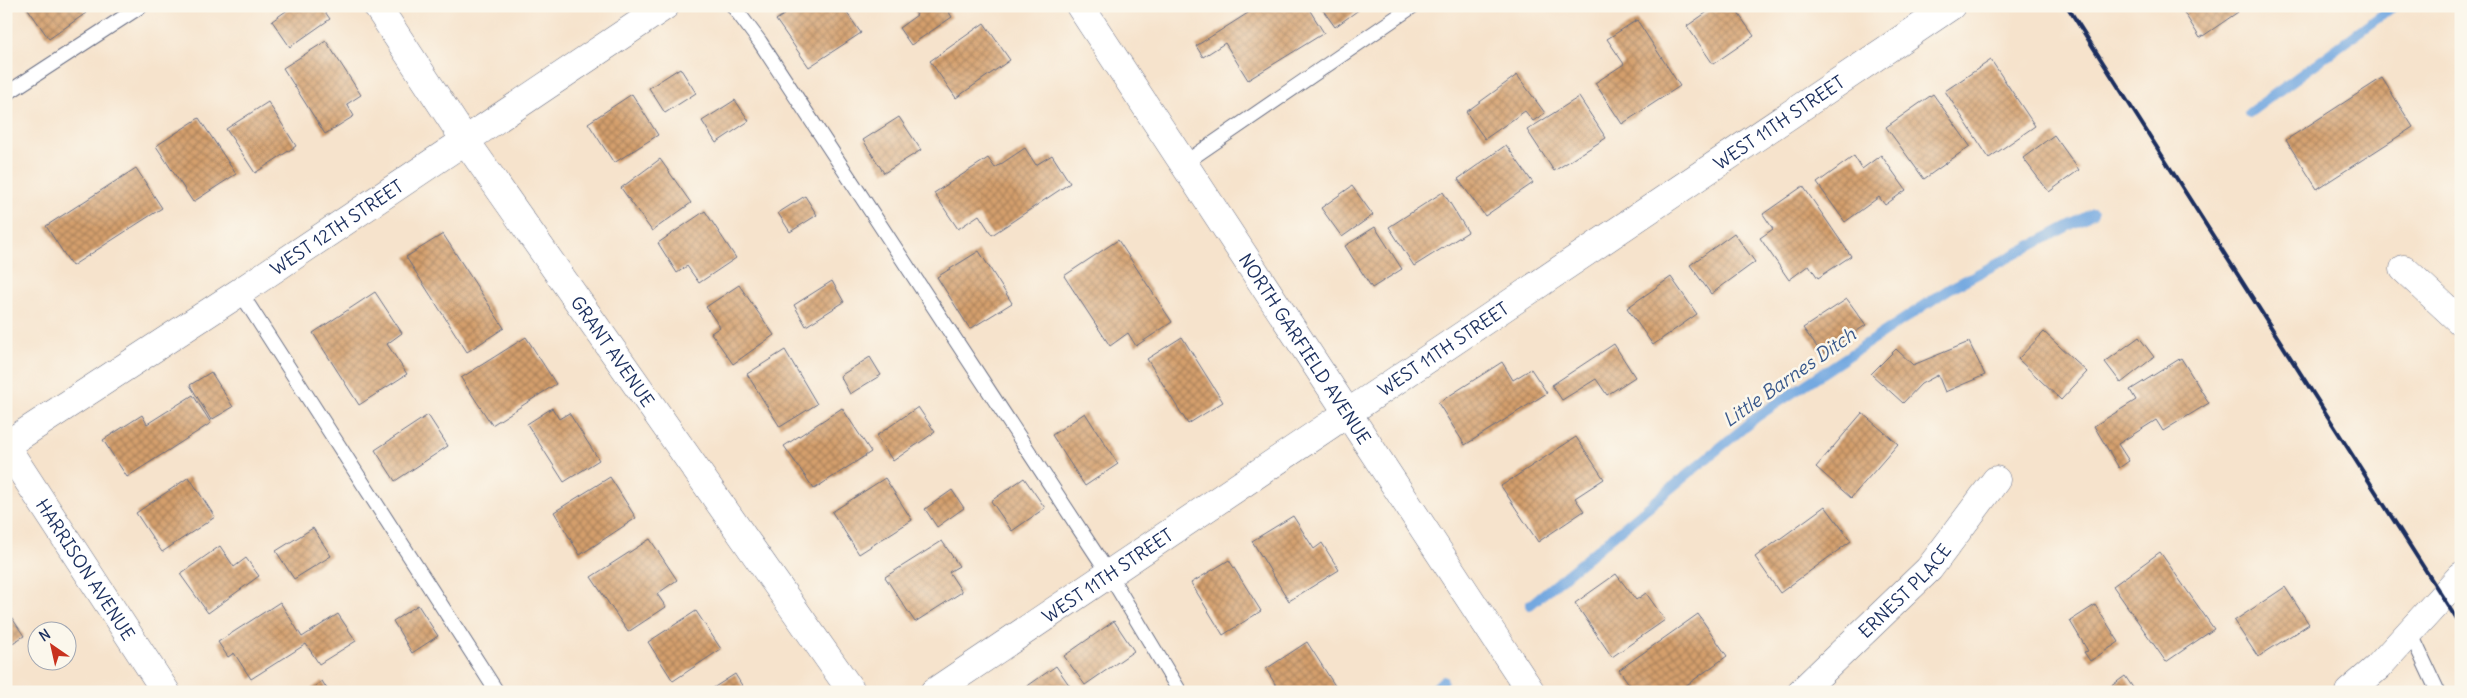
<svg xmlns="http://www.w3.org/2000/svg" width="2467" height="698" font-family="Delius,sans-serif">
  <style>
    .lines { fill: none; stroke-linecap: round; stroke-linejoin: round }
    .stream { stroke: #73a8e0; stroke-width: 10 }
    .building { fill: url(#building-cross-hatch) }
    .service-casing { stroke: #686e84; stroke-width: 16 }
    .minor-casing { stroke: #686e84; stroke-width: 29 }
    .service { stroke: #fff; stroke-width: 14 }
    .minor { stroke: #fff; stroke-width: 28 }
    .rail { stroke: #1b2f5e; stroke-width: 4 }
    .labels { text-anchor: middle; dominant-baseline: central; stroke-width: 5; stroke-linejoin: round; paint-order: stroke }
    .street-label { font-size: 18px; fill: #1b2f5e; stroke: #fbf7ec }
    .water-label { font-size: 19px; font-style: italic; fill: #3a598c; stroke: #fbf7ec }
  </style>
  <defs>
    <pattern id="building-cross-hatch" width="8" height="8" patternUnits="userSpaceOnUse" patternTransform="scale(1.25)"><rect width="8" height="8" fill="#d49f6c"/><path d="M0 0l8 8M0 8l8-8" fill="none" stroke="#ab825c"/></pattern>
  </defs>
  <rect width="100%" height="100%" fill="#fbf7ec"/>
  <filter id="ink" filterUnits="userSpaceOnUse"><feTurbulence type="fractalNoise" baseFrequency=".02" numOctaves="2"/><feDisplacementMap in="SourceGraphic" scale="10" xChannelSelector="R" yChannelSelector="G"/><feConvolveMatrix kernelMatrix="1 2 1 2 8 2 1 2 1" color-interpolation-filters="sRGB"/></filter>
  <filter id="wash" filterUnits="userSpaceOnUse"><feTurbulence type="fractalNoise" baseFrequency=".0096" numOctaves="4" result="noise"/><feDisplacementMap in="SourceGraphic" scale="20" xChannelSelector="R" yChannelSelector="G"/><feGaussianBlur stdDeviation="1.12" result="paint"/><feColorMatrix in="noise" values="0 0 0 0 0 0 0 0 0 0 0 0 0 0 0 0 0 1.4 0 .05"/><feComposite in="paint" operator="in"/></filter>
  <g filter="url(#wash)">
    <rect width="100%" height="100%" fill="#f6e3cc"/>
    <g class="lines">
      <g class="stream">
        <path d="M2249 113 2394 6"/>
        <path d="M1530 605 1758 416 1949 289 2093 213"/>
        <path d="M1431 692 1443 681"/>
      </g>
    </g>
    <g id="blocks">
      <g class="building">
        <path d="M26 6H82L86 13 49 39Z"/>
        <path d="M293 6H321L330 19 290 47 272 21Z"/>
        <path d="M797 6H842L861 33 809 67 776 20Z"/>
        <path d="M910 6H945L952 17 911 45 899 28 917 15Z"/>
        <path d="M1259 6H1307L1324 33 1248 80 1225 43 1203 57 1196 46Z"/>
        <path d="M1320 6H1364L1335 27Z"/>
        <path d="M1716 6H1733L1754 36 1713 64 1687 26Z"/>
        <path d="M2180 6H2234L2238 12 2200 38Z"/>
        <path d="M1637 20 1680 86 1622 124 1595 83 1624 64 1607 39Z"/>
        <path d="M984 23 1010 60 956 98 930 61Z"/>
        <path d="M326 41 361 95 347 104 354 116 325 134 283 68Z"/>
        <path d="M1991 60 2035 126 1989 158 1945 91Z"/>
        <path d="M680 68 696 93 665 113 649 88Z"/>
        <path d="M1517 75 1545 113 1533 121 1525 111 1485 139 1466 112Z"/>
        <path d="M2382 78 2413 127 2317 189 2286 140Z"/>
        <path d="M632 94 658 135 614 163 588 123Z"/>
        <path d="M1933 94 1970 146 1924 179 1886 127Z"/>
        <path d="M1579 97 1606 138 1554 171 1527 130Z"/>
        <path d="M735 100 749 121 716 143 702 121Z"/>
        <path d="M268 102 296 146 255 173 226 129Z"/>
        <path d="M899 117 921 150 884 173 863 140Z"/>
        <path d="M199 118 236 174 193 202 156 146Z"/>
        <path d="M2054 135 2079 170 2049 192 2023 158Z"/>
        <path d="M1506 145 1533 183 1485 216 1458 179Z"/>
        <path d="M1025 148 1036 165 1052 155 1070 183 992 235 979 215 958 229 934 193 988 158 995 168Z"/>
        <path d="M1881 155 1906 190 1885 205 1879 197 1845 222 1817 183 1854 156 1862 169Z"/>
        <path d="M660 159 691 203 652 231 621 188Z"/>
        <path d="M136 168 162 208 72 266 46 226Z"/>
        <path d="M1352 186 1373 215 1342 237 1321 208Z"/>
        <path d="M1803 186 1851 256 1818 278 1809 265 1789 280 1760 238 1773 229 1763 214Z"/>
        <path d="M1443 192 1468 232 1414 266 1389 227Z"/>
        <path d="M805 196 817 215 790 232 778 213Z"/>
        <path d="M705 211 736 258 699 283 687 266 677 273 658 243Z"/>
        <path d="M1375 227 1402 269 1372 288 1345 246Z"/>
        <path d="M1734 233 1755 262 1711 294 1690 265Z"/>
        <path d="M443 234 504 328 467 352 406 257Z"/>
        <path d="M1118 240 1172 322 1136 346 1128 333 1110 346 1064 276Z"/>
        <path d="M979 251 1012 303 970 329 937 277Z"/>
        <path d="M1671 277 1697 314 1653 345 1627 308Z"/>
        <path d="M832 281 844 302 806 326 794 305Z"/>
        <path d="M739 285 774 335 733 364 711 333 720 327 706 307Z"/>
        <path d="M375 292 402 333 387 344 407 374 359 405 313 333Z"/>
        <path d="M1847 299 1866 325 1822 354 1803 328Z"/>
        <path d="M2044 332 2087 372 2061 400 2018 359Z"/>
        <path d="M526 337 556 384 492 425 461 378Z"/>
        <path d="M1182 337 1223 402 1188 424 1147 359Z"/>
        <path d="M2139 337 2154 357 2121 383 2105 362Z"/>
        <path d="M1969 342 1985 375 1945 392 1938 375 1921 384 1903 403 1871 374 1896 349 1913 365Z"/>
        <path d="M1614 344 1635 377 1607 395 1596 379 1562 400 1552 385Z"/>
        <path d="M785 350 817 404 780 427 747 374Z"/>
        <path d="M870 357 881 375 850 394 840 376Z"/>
        <path d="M2181 358 2209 403 2163 431 2156 420 2118 444 2129 461 2119 468 2094 426 2136 400 2130 390Z"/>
        <path d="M1502 362 1513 380 1531 369 1547 393 1465 445 1438 403Z"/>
        <path d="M211 372 233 407 211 420 190 385Z"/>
        <path d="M193 395 211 423 127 477 103 440 142 415 147 424Z"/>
        <path d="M918 407 935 432 893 461 876 436Z"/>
        <path d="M552 408 559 419 569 413 599 460 564 482 527 424Z"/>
        <path d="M842 408 871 452 814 489 784 446Z"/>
        <path d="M1085 413 1118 464 1085 486 1052 435Z"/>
        <path d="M1862 413 1898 444 1851 498 1816 467Z"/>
        <path d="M428 415 448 446 395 481 375 450Z"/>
        <path d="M1576 437 1604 479 1575 498 1584 511 1538 542 1501 486Z"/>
        <path d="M189 477 215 517 162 552 136 513Z"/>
        <path d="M610 477 636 518 580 555 554 512Z"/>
        <path d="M885 478 912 520 859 554 832 512Z"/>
        <path d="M1024 478 1045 508 1012 531 991 501Z"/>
        <path d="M952 490 964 508 937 527 925 509Z"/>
        <path d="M1825 506 1851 541 1780 593 1755 557Z"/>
        <path d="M1293 516 1314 549 1322 543 1339 570 1289 601 1252 541Z"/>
        <path d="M313 528 331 556 294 579 276 551Z"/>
        <path d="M650 539 677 580 657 594 666 607 628 632 591 577Z"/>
        <path d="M942 541 959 566 949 572 962 592 915 622 885 577Z"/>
        <path d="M220 546 234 567 246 558 259 576 208 613 180 574Z"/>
        <path d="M2160 552 2214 629 2166 662 2113 586Z"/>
        <path d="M1229 560 1261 611 1223 635 1191 583Z"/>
        <path d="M1616 574 1636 600 1646 593 1665 620 1612 657 1575 603Z"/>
        <path d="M2285 587 2309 624 2258 657 2234 621Z"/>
        <path d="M280 602 302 637 338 614 356 641 319 664 306 644 251 679 234 653 228 657 218 642Z"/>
        <path d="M418 605 438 636 412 653 393 621Z"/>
        <path d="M2095 605 2119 642 2090 661 2084 652 2088 651 2070 621Z"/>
        <path d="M6 609 24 636 6 647Z"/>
        <path d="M696 611 721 649 673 681 648 642Z"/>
        <path d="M1698 614 1727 656 1677 692H1635L1619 670Z"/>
        <path d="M1114 621 1134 651 1085 685 1064 656Z"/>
        <path d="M1307 642 1339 692H1280L1266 669Z"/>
        <path d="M1056 666 1074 692H1019Z"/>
        <path d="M735 674 746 692H707Z"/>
        <path d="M2125 676 2136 692H2103Z"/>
        <path d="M322 681 329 692H307Z"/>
      </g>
    </g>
  </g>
  <g filter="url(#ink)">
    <use href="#blocks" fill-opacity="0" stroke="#686e84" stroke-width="1"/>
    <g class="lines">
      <g class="service-casing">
        <g id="service">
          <path d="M733 6 760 42 1109 574 1180 692"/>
          <path d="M6 94 141 6"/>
          <path d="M1183 164 1413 6"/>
          <path d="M240 292 497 692"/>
          <path d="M2410 632 2438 692"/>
        </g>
      </g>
      <g class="minor-casing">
        <g id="minor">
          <path id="s1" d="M377 6 465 140 852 692"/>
          <path id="s2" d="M1080 6 1531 692"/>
          <path d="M2404 269 2461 322"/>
          <path id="s3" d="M6 445 240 292 665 6"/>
          <path id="s4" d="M6 447 166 692"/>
          <path id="s5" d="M934 692 1951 6"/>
          <path id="s6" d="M1801 692 1929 569 1996 480"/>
          <path d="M2349 692 2378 667 2461 576"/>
        </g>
      </g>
      <use href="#service" class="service"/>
      <use href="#minor" class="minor"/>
      <path class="rail" d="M2067 6 2461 626"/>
    </g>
  </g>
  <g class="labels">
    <g class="street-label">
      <text stroke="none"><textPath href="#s5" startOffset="1019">WEST 11TH STREET</textPath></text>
      <text stroke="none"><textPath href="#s3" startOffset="396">WEST 12TH STREET</textPath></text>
      <text stroke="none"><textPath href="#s2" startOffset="410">NORTH GARFIELD AVENUE</textPath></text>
      <text stroke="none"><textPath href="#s5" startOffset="614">WEST 11TH STREET</textPath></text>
      <text stroke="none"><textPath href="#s1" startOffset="418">GRANT AVENUE</textPath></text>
      <text stroke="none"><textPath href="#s4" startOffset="146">HARRISON AVENUE</textPath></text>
      <text stroke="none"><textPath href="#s5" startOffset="209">WEST 11TH STREET</textPath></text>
      <text stroke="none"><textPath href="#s6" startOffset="145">ERNEST PLACE</textPath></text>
    </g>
    <g class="water-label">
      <text transform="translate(1789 377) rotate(-35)">Little Barnes Ditch</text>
    </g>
  </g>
  <rect width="2467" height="698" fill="none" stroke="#fbf7ec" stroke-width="25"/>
  <g transform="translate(52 646) rotate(326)"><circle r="24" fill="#fbf7ec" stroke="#a1a7b3"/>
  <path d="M0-4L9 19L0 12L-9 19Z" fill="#c8321e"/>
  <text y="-8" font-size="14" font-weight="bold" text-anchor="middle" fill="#1b2f5e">N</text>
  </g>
</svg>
